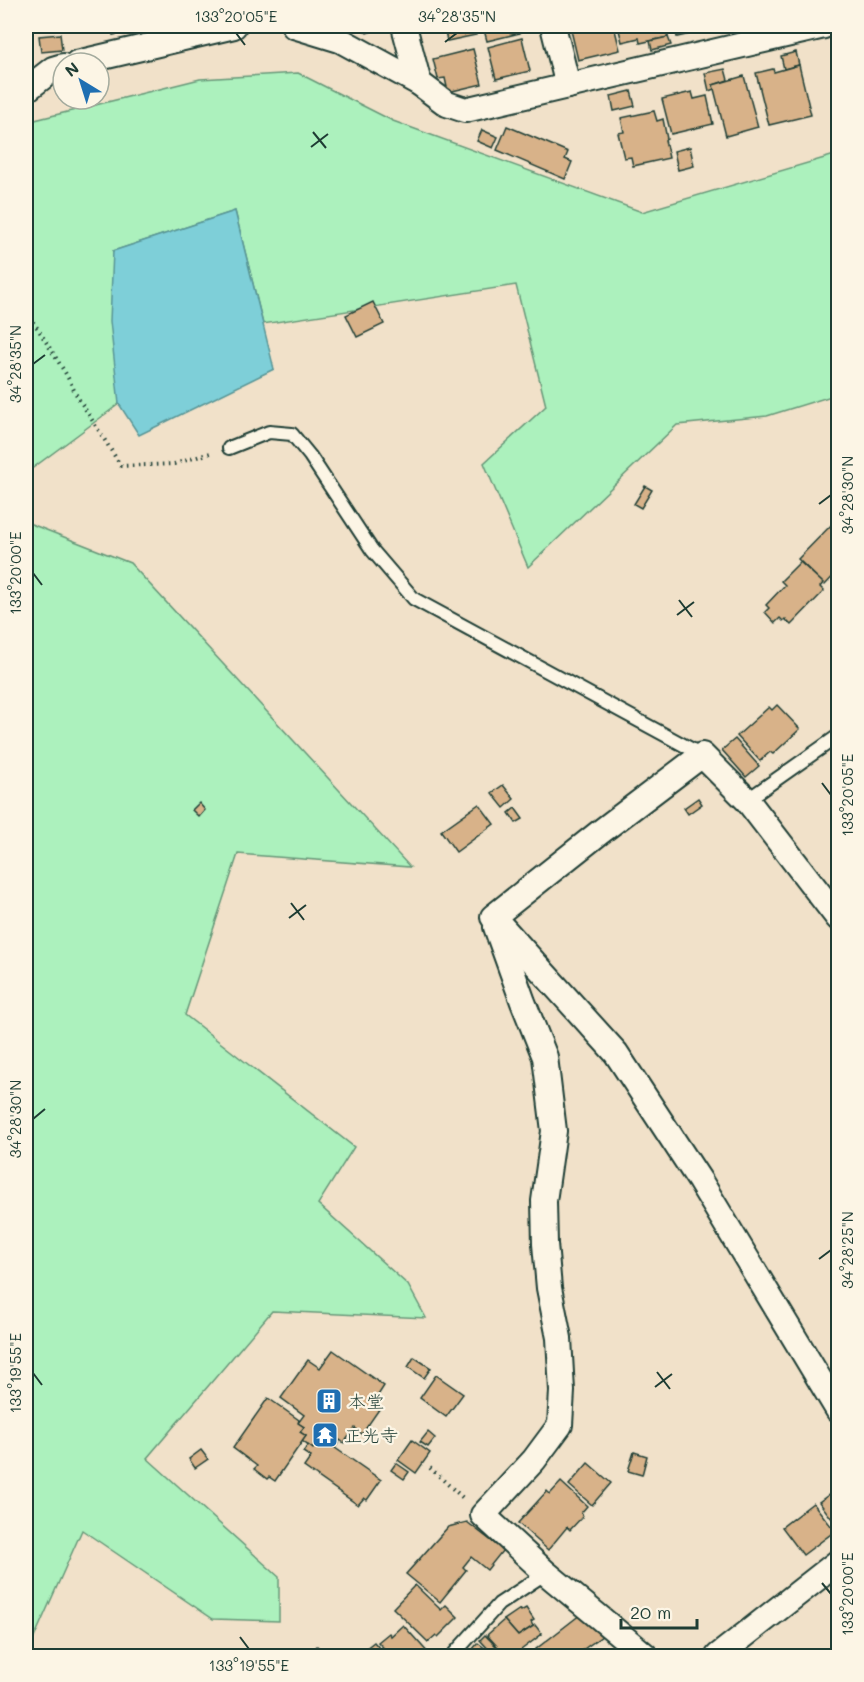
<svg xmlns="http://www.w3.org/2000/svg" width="864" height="1682" font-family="Mali,'Klee One',sans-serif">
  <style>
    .green { fill: #acf1bd; stroke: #669778; stroke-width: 1.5 }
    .water { fill: #7ecfd8; stroke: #589596; stroke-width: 1.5 }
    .building { fill: #d8b289; stroke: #1f3d34; stroke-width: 1.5 }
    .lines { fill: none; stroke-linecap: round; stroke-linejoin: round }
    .lane-casing { stroke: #1f3d34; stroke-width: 16 }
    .street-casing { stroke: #1f3d34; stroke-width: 28 }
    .path { stroke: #1f3d34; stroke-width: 4; stroke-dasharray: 1.5 4.5; stroke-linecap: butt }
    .lane { stroke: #fcf5e5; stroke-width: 12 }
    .street { stroke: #fcf5e5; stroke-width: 24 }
    .ticks { fill: none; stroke: #1f3d34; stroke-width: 2 }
    .labels { text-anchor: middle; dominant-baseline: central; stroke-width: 4.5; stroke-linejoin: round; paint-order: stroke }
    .poi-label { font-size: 18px; fill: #1f3d34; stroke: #fcf5e5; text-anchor: start }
    .neatline { fill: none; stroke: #1f3d34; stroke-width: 2 }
    .ticks-label { font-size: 15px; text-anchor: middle; fill: #1f3d34 }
  </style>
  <rect width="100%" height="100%" fill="#f1e1c9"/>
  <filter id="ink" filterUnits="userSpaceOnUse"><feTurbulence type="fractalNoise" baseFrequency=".0167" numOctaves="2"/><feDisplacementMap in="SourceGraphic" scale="12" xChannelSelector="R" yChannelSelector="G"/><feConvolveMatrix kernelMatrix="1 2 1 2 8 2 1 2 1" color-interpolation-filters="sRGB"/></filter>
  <g filter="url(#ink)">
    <g class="green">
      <path d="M298 73 393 121 642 212 838 154V394L767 416 677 425 528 567 484 463 546 406 516 285 263 324 235 211 113 251 119 404 26 473V131L35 120 200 79Z"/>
      <path d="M26 522 130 563 410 867 238 854 185 1015 354 1147 318 1204 408 1285 426 1318 272 1311 147 1458 279 1577V1621L213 1619 82 1530 26 1656Z"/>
    </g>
    <path class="water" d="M235 211 274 369 139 435 119 404 110 321 113 251Z"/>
    <g class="building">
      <path d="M110 26H133L135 30 113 35Z"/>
      <path d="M359 26H385L386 27 367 33Z"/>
      <path d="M444 26H474L476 35 447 41Z"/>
      <path d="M483 26H518L520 33 487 41Z"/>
      <path d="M570 26H614L620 50 578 60Z"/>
      <path d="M618 26H669L670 33 668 34V37L640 43 639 38 622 42Z"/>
      <path d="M674 26H717V28L677 37Z"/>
      <path d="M60 34 62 50 41 52 39 36Z"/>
      <path d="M668 37 671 45 652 50 650 41Z"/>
      <path d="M522 38 530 71 496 79 488 47Z"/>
      <path d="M473 49 482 84 448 92 445 78 438 79 433 59Z"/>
      <path d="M796 52 799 65 784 69 781 56Z"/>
      <path d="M799 65 811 115 769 125 756 73 773 69 774 72Z"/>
      <path d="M725 69 728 80 713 85 714 89 709 91 705 73Z"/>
      <path d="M744 76 758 127 726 136 713 85Z"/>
      <path d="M631 91 635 106 614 111 611 96Z"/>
      <path d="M692 92 694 99 707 96 713 124 671 134 662 99Z"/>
      <path d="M654 111 657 121 663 119 667 139 665 140 669 158 633 166 631 157 624 158 618 133 624 132 621 118Z"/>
      <path d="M507 126 568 152 565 159 572 162 565 179 497 150Z"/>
      <path d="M482 130 498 137 493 148 477 141Z"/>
      <path d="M690 147 694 166 678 170 674 151Z"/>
      <path d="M373 302 384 324 357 337 346 315Z"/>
      <path d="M645 486 652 490 641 508 634 504Z"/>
      <path d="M838 518V571L825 585 798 559Z"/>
      <path d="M800 562 823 583 820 587 824 591 791 625 785 619 783 621 780 618 775 623 765 612 769 608 766 605 785 585 781 581Z"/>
      <path d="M777 705 800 729 773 754 770 752 760 761 737 736 769 707 772 710Z"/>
      <path d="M735 739 759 766 746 777 722 750Z"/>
      <path d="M503 785 514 799 504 808 492 793Z"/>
      <path d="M698 798 702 804 688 814 684 808Z"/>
      <path d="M199 803 205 810 199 817 192 810Z"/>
      <path d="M479 804 494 824 456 852 441 831Z"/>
      <path d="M515 808 523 819 516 823 509 813Z"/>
      <path d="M333 1350 384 1386 373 1403 380 1408 362 1434 355 1428 344 1443 340 1440 335 1448 325 1441 321 1446 317 1443 313 1449 302 1441 306 1436 300 1432 304 1427 298 1423 304 1415 281 1398 308 1360 320 1368Z"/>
      <path d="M414 1357 431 1368 424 1378 408 1367Z"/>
      <path d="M436 1375 463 1394 446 1417 420 1398Z"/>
      <path d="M268 1398 299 1420 298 1423 304 1427 300 1432 306 1436 275 1481 269 1477 267 1479 254 1469 257 1466 233 1448Z"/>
      <path d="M428 1432 435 1438 428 1447 420 1442Z"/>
      <path d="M412 1440 430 1453 416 1473 398 1460Z"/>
      <path d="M325 1441 381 1480 367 1500 364 1498 358 1505 304 1467 311 1457 303 1452 308 1445 313 1449 317 1443 321 1446Z"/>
      <path d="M201 1450 208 1459 195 1468 189 1459Z"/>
      <path d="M634 1452 647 1456 642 1475 628 1471Z"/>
      <path d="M396 1463 409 1472 404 1479 391 1470Z"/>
      <path d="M588 1463 611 1483 592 1505 569 1485Z"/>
      <path d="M561 1482 587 1506 581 1513 583 1516 570 1530 567 1527 548 1550 518 1523 547 1491 550 1494Z"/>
      <path d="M838 1488V1514L832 1519 819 1502Z"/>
      <path d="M813 1503 835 1531 803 1555 782 1527Z"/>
      <path d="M467 1522 503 1550 487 1570 471 1557 463 1567 466 1570 440 1602 406 1574 448 1527Z"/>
      <path d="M415 1585 441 1610 446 1605 458 1617 438 1637 436 1635 428 1642 393 1608Z"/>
      <path d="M526 1608 534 1620 531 1622 533 1626 518 1636 504 1620 520 1609 521 1611Z"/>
      <path d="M585 1611 602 1636 574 1656H527Z"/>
      <path d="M504 1620 518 1636 535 1625 542 1634 517 1653V1656H506L487 1635Z"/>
      <path d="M403 1625 431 1656H391L378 1642 389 1633 391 1636Z"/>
      <path d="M485 1635 499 1649 493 1654 480 1640Z"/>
      <path d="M374 1642 386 1656H356Z"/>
      <path d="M478 1643 495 1656H467Z"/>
      <path d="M317 1646 327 1656H306Z"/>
    </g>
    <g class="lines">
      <g class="lane-casing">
        <g id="lane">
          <path d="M229 448 269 432 292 434 310 456 372 550 414 599 702 755"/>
          <path d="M747 800 838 736"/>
          <path d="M452 1656 499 1604 546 1573"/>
        </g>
      </g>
      <g class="street-casing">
        <g id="street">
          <path d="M294 26 340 40 419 83 447 104 465 110 824 26"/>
          <path d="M404 26 419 83"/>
          <path d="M553 26 568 86"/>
          <path d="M77 63 234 26"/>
          <path d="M26 90 53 69 63 66"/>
          <path d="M838 918 747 800 702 755 599 833 493 917 616 1053 700 1181 838 1410"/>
          <path d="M496 927 523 1002 545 1057 554 1131 544 1201 545 1244 549 1288 559 1338 562 1391 560 1425 534 1460 483 1515 546 1573 646 1656"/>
          <path d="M718 1656 838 1562"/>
        </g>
      </g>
      <g class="path">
        <path d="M26 312 38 329 66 374 77 396 121 466 174 464 214 452"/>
        <path d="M430 1468 464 1499"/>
      </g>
      <use href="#lane" class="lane"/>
      <use href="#street" class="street"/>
    </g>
  </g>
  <path class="ticks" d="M236 33 245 45M445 42 457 33M313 132 326 148M311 147 328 134M33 364 45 355M819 504 831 495M33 573 42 585M679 600 692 617M677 615 694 602M822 783 831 795M291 903 304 920M289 918 306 905M33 1119 45 1109M819 1259 831 1250M657 1372 670 1389M33 1373 42 1385M655 1387 672 1374M822 1583 831 1594M240 1637 249 1649"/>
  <defs>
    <g id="building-square" transform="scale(1.35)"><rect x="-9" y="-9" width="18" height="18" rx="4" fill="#1f6fb2" stroke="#fcf5e5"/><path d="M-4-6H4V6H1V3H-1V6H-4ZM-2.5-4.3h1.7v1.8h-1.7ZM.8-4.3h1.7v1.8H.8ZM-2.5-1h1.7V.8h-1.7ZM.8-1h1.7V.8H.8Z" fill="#fff"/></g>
    <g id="temple-square" transform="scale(1.35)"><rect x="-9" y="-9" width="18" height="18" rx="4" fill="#1f6fb2" stroke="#fcf5e5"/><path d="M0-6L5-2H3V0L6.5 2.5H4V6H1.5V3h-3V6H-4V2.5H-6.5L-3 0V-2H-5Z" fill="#fff"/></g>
  </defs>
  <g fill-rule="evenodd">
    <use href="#building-square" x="329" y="1401"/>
    <use href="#temple-square" x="325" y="1435"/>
  </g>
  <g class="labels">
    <g class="poi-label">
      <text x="348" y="1401">本堂</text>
      <text x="344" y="1435">正光寺</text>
    </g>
  </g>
  <rect width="864" height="1682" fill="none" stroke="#fcf5e5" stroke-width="66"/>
  <g transform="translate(81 81) rotate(322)"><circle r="28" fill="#fcf5e5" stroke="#a4ab9e" stroke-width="1.5"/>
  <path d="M0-4.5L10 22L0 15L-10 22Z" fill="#1f6fb2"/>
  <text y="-9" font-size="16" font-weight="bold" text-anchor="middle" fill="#1f3d34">N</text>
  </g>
  <path d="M621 1619v9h76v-9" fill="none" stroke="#1f3d34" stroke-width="3"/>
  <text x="630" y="1619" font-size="18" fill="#1f3d34" stroke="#fcf5e5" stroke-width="4.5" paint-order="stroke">20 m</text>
  <rect x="33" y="33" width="798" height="1616" class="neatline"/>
  <g class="ticks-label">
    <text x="236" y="22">133°20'05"E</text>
    <text x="457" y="22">34°28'35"N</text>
    <text transform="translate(16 364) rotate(-90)" y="5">34°28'35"N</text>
    <text transform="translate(848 495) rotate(-90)" y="5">34°28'30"N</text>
    <text transform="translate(16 573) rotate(-90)" y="5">133°20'00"E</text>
    <text transform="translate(848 795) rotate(-90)" y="5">133°20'05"E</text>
    <text transform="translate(16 1119) rotate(-90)" y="5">34°28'30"N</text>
    <text transform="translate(848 1250) rotate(-90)" y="5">34°28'25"N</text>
    <text transform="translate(16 1373) rotate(-90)" y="5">133°19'55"E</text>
    <text transform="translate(848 1594) rotate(-90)" y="5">133°20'00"E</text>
    <text x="249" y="1671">133°19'55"E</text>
  </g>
</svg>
